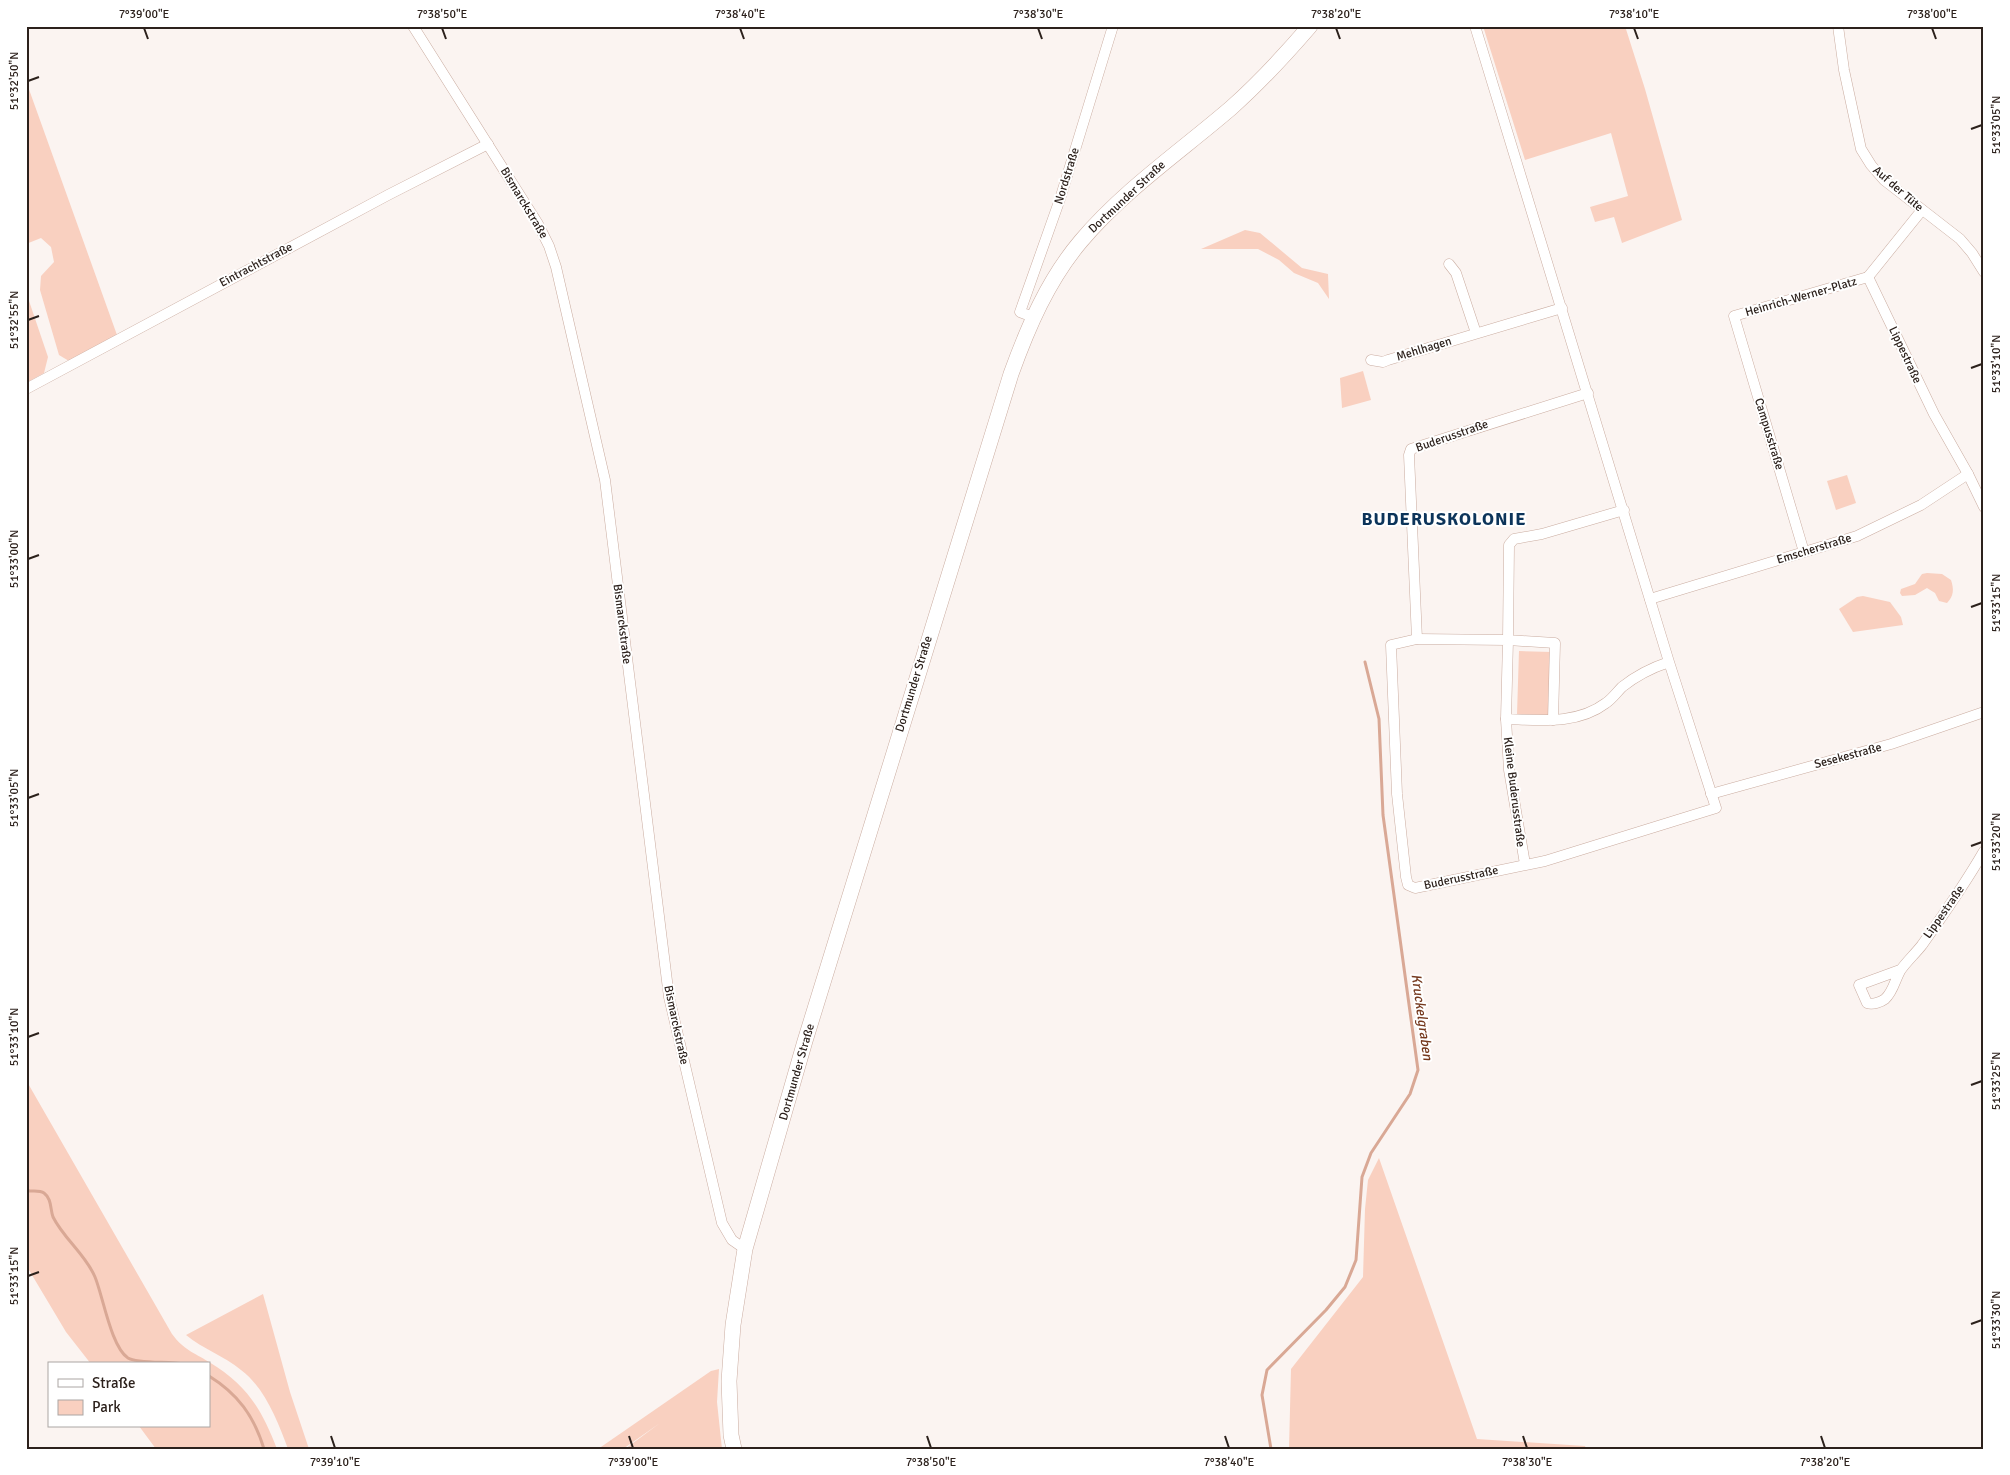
<svg xmlns="http://www.w3.org/2000/svg" width="2010" height="1475" font-family="Signika,sans-serif">
  <style>
    .green { fill: #f9d0c0 }
    .lines { fill: none; stroke-linecap: round; stroke-linejoin: round }
    .stream { stroke: #d9a895; stroke-width: 3 }
    .street-casing { stroke: #caaca0; stroke-width: 11 }
    .secondary-casing { stroke: #caaca0; stroke-width: 16 }
    .street { stroke: #fff; stroke-width: 10 }
    .secondary { stroke: #fff; stroke-width: 15 }
    .ticks { fill: none; stroke: #2c211c; stroke-width: 2 }
    .labels { text-anchor: middle; dominant-baseline: central; stroke-width: 4; stroke-linejoin: round; paint-order: stroke }
    .street-label { font-size: 12px; fill: #2c211c; stroke: #fff }
    .water-label { font-size: 14px; font-style: italic; fill: #75391e; stroke: #fff }
    .district-label { font-size: 18px; font-weight: bold; letter-spacing: 1px; fill: #0c345a; stroke: #fff }
    .neatline { fill: none; stroke: #2c211c; stroke-width: 2 }
    .ticks-label { font-size: 12px; text-anchor: middle; fill: #2c211c }
  </style>
  <rect width="100%" height="100%" fill="#fbf4f1"/>
  <g class="green">
    <path d="M1483 26H1625L1645 89 1682 220 1622 243 1614 217 1595 222 1590 207 1628 196 1611 133 1525 160Z"/>
    <path d="M26 81 117 335 69 361 59 355 40 290 41 276 54 262 51 247 41 238 26 244Z"/>
    <path d="M1245 230 1260 233 1302 268 1328 274 1329 299 1318 283 1294 273 1279 260 1258 249H1201Z"/>
    <path d="M26 292 48 357 44 373 26 383Z"/>
    <path d="M1363 371 1371 400 1342 408 1340 378Z"/>
    <path d="M1847 475 1856 503 1836 510 1827 481Z"/>
    <path d="M1927 573 1942 574 1951 580C1954 589 1954 596 1947 603L1939 601 1935 593 1927 588 1915 595 1902 596 1900 593 1901 589 1915 584 1922 574Z"/>
    <path d="M1863 596 1890 602 1901 617 1903 625 1853 632 1839 609 1857 597Z"/>
    <path d="M1519 651 1552 652 1550 715 1517 714Z"/>
    <path d="M26 1080 172 1334C184 1350 193 1352 209 1362 247 1385 261 1408 277 1449H156L139 1426H209V1364H91L66 1332 26 1265Z"/>
    <path d="M1379 1158 1477 1439 1585 1446 1586 1449H1289L1291 1369 1363 1277 1365 1209 1368 1180Z"/>
    <path d="M263 1294 290 1392 309 1449H288C278 1422 265 1388 241 1370 224 1356 203 1349 186 1335Z"/>
    <path d="M719 1369 717 1402 722 1449H625L660 1423 623 1449H598L711 1371Z"/>
  </g>
  <g class="lines">
    <g class="stream">
      <path d="M26 1188 29 1191C34 1191 40 1190 44 1193 52 1199 50 1209 53 1217 64 1239 86 1255 95 1277 103 1296 111 1347 128 1358 138 1364 170 1361 184 1364"/>
      <path d="M209 1376C238 1394 254 1416 264 1449"/>
      <path d="M1271 1449 1262 1395 1267 1370 1326 1310 1345 1287 1356 1260 1362 1177 1371 1153 1410 1094 1418 1070 1383 815 1379 719 1365 662"/>
    </g>
    <g class="street-casing">
      <g id="street">
        <path d="M413 26 538 224 549 246 556 267 605 480 669 997 722 1223 732 1240 745 1249"/>
        <path d="M1475 26 1669 662 1716 808 1545 861 1415 888 1408 885 1406 877 1397 794 1391 645 1417 639 1508 640 1506 719C1539 720 1577 725 1606 703 1612 699 1617 692 1622 687 1637 675 1651 668 1669 662"/>
        <path d="M1838 26 1844 70 1861 149 1871 165 1884 180 1960 239 1972 253 1984 272"/>
        <path d="M1449 264 1456 273 1476 333"/>
        <path d="M1868 277 1934 414 1968 474 1984 507"/>
        <path d="M1868 277 1922 210"/>
        <path d="M1033 317 1020 312 1060 199 1113 26"/>
        <path d="M1371 360 1383 362 1388 360 1562 308"/>
        <path d="M26 389 388 195 488 144"/>
        <path d="M1804 552 1734 316 1868 277"/>
        <path d="M1650 599 1857 536 1921 505 1968 474"/>
        <path d="M1417 639 1409 455 1411 449 1588 393"/>
        <path d="M1506 719 1509 770 1525 864"/>
        <path d="M1553 720 1555 643 1508 640 1509 545 1514 539 1542 534 1624 510"/>
        <path d="M1711 794 1891 744 1984 712"/>
        <path d="M1900 970 1859 985 1867 1003C1873 1005 1881 1002 1885 999 1893 992 1895 980 1900 971 1906 962 1915 954 1922 945 1944 914 1965 884 1984 851"/>
      </g>
    </g>
    <g class="secondary-casing">
      <path id="secondary" d="M734 1449 731 1435 729 1381 733 1325 745 1249 805 1041 1011 374C1028 327 1048 280 1081 241 1124 190 1181 151 1231 108 1259 83 1285 55 1310 26"/>
    </g>
    <use href="#street" class="street"/>
    <use href="#secondary" class="secondary"/>
  </g>
  <path class="ticks" d="M144 28 148 39M442 28 446 39M740 28 744 39M1038 28 1042 39M1336 28 1340 39M1634 28 1638 39M1932 28 1936 39M28 81 39 77M1971 129 1982 125M28 320 39 316M1971 368 1982 364M28 559 39 555M1971 607 1982 603M28 798 39 794M1971 846 1982 842M28 1037 39 1033M1971 1085 1982 1081M28 1276 39 1272M1971 1324 1982 1320M331 1436 335 1448M629 1436 633 1448M927 1436 931 1448M1225 1436 1229 1448M1523 1436 1527 1448M1821 1436 1825 1448"/>
  <g class="labels">
    <g class="street-label">
      <text transform="translate(1067 176) rotate(-73)">Nordstraße</text>
      <text transform="translate(1898 189) rotate(41)">Auf der Tüte</text>
      <text transform="translate(1127 197) rotate(-43)">Dortmunder Straße</text>
      <text transform="translate(524 203) rotate(59)">Bismarckstraße</text>
      <text transform="translate(256 265) rotate(-28)">Eintrachtstraße</text>
      <text transform="translate(1801 297) rotate(-16)">Heinrich-Werner-Platz</text>
      <text transform="translate(1424 349) rotate(-17)">Mehlhagen</text>
      <text transform="translate(1905 355) rotate(65)">Lippestraße</text>
      <text transform="translate(1769 434) rotate(73)">Campusstraße</text>
      <text transform="translate(1452 436) rotate(-19)">Buderusstraße</text>
      <text transform="translate(1814 549) rotate(-17)">Emscherstraße</text>
      <text transform="translate(622 624) rotate(83)">Bismarckstraße</text>
      <text transform="translate(914 684) rotate(-73)">Dortmunder Straße</text>
      <text transform="translate(1848 756) rotate(-15)">Sesekestraße</text>
      <text transform="translate(1514 792) rotate(83)">Kleine Buderusstraße</text>
      <text transform="translate(1461 878) rotate(-12)">Buderusstraße</text>
      <text transform="translate(1944 912) rotate(-55)">Lippestraße</text>
      <text transform="translate(676 1025) rotate(78)">Bismarckstraße</text>
      <text transform="translate(797 1072) rotate(-74)">Dortmunder Straße</text>
    </g>
    <g class="water-label">
      <text transform="translate(1422 1017) rotate(82)">Kruckelgraben</text>
    </g>
    <g class="district-label">
      <text x="1444" y="519">BUDERUSKOLONIE</text>
    </g>
  </g>
  <rect width="2010" height="1475" fill="none" stroke="#ffffff" stroke-width="55"/>
  <rect x="48" y="1362" width="162" height="65" fill="#ffffff" stroke="#aba6a4"/>
  <rect x="58" y="1379" width="25" height="8" fill="#ffffff" stroke="#aba6a4"/>
  <text x="92" y="1388" font-size="15" fill="#2c211c">Straße</text>
  <rect x="58" y="1400" width="25" height="15" fill="#f9d0c0" stroke="#aba6a4"/>
  <text x="92" y="1412" font-size="15" fill="#2c211c">Park</text>
  <rect x="28" y="28" width="1954" height="1420" class="neatline"/>
  <g class="ticks-label">
    <text x="144" y="18">7°39'00"E</text>
    <text x="442" y="18">7°38'50"E</text>
    <text x="740" y="18">7°38'40"E</text>
    <text x="1038" y="18">7°38'30"E</text>
    <text x="1336" y="18">7°38'20"E</text>
    <text x="1634" y="18">7°38'10"E</text>
    <text x="1932" y="18">7°38'00"E</text>
    <text transform="translate(14 81) rotate(-90)" y="4">51°32'50"N</text>
    <text transform="translate(1996 125) rotate(-90)" y="4">51°33'05"N</text>
    <text transform="translate(14 320) rotate(-90)" y="4">51°32'55"N</text>
    <text transform="translate(1996 364) rotate(-90)" y="4">51°33'10"N</text>
    <text transform="translate(14 559) rotate(-90)" y="4">51°33'00"N</text>
    <text transform="translate(1996 603) rotate(-90)" y="4">51°33'15"N</text>
    <text transform="translate(14 798) rotate(-90)" y="4">51°33'05"N</text>
    <text transform="translate(1996 842) rotate(-90)" y="4">51°33'20"N</text>
    <text transform="translate(14 1037) rotate(-90)" y="4">51°33'10"N</text>
    <text transform="translate(1996 1081) rotate(-90)" y="4">51°33'25"N</text>
    <text transform="translate(14 1276) rotate(-90)" y="4">51°33'15"N</text>
    <text transform="translate(1996 1320) rotate(-90)" y="4">51°33'30"N</text>
    <text x="335" y="1466">7°39'10"E</text>
    <text x="633" y="1466">7°39'00"E</text>
    <text x="931" y="1466">7°38'50"E</text>
    <text x="1229" y="1466">7°38'40"E</text>
    <text x="1527" y="1466">7°38'30"E</text>
    <text x="1825" y="1466">7°38'20"E</text>
  </g>
</svg>
